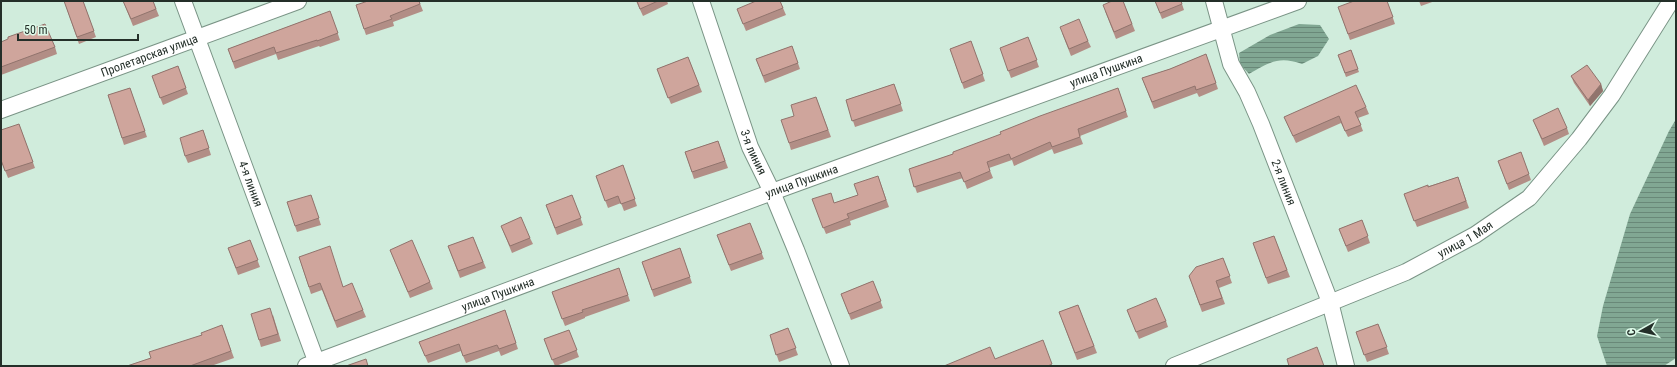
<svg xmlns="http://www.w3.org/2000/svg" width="1677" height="367" font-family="'Roboto Condensed',sans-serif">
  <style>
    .water { fill: url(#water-rules) }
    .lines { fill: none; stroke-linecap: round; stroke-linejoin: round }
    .street-casing { stroke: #7a9486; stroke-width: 18 }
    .street { stroke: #fff; stroke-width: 16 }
    .wall { fill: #b28e86 }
    .shaded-wall { fill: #91746d }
    .building { fill: #cfa59c; stroke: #91746d }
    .labels { text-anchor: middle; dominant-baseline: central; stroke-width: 3.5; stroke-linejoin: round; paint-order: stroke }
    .street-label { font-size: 12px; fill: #242f29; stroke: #ddfae9 }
  </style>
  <defs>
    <pattern id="water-rules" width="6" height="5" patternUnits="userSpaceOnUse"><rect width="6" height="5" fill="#81a793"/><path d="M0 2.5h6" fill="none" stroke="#698878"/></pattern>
  </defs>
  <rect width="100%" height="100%" fill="#d0ecdc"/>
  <g class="water">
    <path d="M1299 24 1320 25 1329 39 1318 56 1302 64C1279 56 1270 62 1249 74L1240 64 1239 53 1270 35Z"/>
    <path d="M1676 119V358L1664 366H1607L1597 336 1603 306 1630 214 1669 131Z"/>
  </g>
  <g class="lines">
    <g class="street-casing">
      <g id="street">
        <path id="s1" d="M183 1 318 366"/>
        <path id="s2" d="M701 1 750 147 772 192 796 250 841 366"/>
        <path id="s3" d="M1214 1 1231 64 1247 92 1261 124 1330 302 1346 366"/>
        <path id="s4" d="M1 110 298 1"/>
        <path id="s5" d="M306 366 772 192 1298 1"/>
        <path id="s6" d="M1174 366 1406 272 1475 235 1529 198 1579 139 1612 95 1671 1"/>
      </g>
    </g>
    <use href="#street" class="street"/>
  </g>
  <g class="wall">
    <path d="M64 1H83L96 37 79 44Z"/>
    <path d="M123 1H153L159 16 133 26Z"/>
    <path d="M419 1 423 11 393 22 394 26 366 35 356 5Z"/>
    <path d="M636 1H667L668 4 643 16Z"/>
    <path d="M780 1 786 15 746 31 737 9Z"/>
    <path d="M1123 1 1135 31 1116 39 1105 11Z"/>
    <path d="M1155 1H1181L1184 10 1162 19Z"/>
    <path d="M1387 1 1395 24 1350 40 1338 7Z"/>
    <path d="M1419 1H1435L1421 6Z"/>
    <path d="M330 11 340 40 320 47 319 46 278 60 276 54 235 69 228 49Z"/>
    <path d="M1062 33 1088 41 1091 47 1071 56Z"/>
    <path d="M1028 37 1039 67 1011 78 1000 48Z"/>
    <path d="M971 41 985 81 964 89 950 49Z"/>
    <path d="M1 42 55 47 57 54 1 75Z"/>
    <path d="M792 46 800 69 765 83 756 59Z"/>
    <path d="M1351 50 1359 72 1346 77 1338 55Z"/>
    <path d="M1206 54 1218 89 1199 97 1197 93 1154 109 1142 78 1170 69Z"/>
    <path d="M688 57 702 92 671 104 657 69Z"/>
    <path d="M178 66 188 94 163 105 152 76Z"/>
    <path d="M1571 76 1601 84 1603 91 1590 106 1574 83Z"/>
    <path d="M894 84 903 111 855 127 846 100Z"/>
    <path d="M130 88 147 137 124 145 108 95Z"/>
    <path d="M1118 88 1128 117 1080 136 1083 144 1054 154 1052 149 1014 166 1012 160 989 168 993 178 967 189 963 178 917 193 909 169 953 154Z"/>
    <path d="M816 97 831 137 791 150 789 143Z"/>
    <path d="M1366 107 1369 114 1358 118 1363 131 1348 137 1341 123 1296 143 1284 117Z"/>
    <path d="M1533 120 1567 128 1569 134 1544 146Z"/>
    <path d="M19 124 35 168 8 178 1 160Z"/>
    <path d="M203 130 211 155 188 163 185 156Z"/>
    <path d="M718 141 728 168 694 179 685 152Z"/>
    <path d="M1521 152 1531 180 1509 190 1498 161Z"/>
    <path d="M623 165 637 206 624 211 621 203 608 208 596 176Z"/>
    <path d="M878 176 889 207 850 221 851 225 826 234 812 199 834 203 858 195Z"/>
    <path d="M1458 177 1469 208 1417 227 1404 194Z"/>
    <path d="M311 195 321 225 297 232 295 226Z"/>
    <path d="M572 195 583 225 557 235 546 205Z"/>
    <path d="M1362 220 1370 243 1348 252 1339 229Z"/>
    <path d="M750 223 764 259 731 271 717 235Z"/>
    <path d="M501 226 530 238 533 244 512 253Z"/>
    <path d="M1274 236 1290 277 1268 284 1253 243Z"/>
    <path d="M473 237 486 268 460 278 448 246Z"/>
    <path d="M250 240 260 267 238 275 228 248Z"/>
    <path d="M680 248 692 283 654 297 642 262Z"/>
    <path d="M390 250 430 282 433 289 410 298Z"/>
    <path d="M299 257 344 287 363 310 366 317 337 328 322 290 311 294Z"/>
    <path d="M1223 258 1232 283 1219 288 1225 304 1202 312 1189 276Z"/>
    <path d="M619 268 630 301 585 317V318L565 326 552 292Z"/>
    <path d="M873 281 883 308 851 320 841 294Z"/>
    <path d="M1078 305 1097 353 1077 360 1059 312Z"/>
    <path d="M505 310 518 349 501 356 499 351 466 363 461 351 428 363 419 342Z"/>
    <path d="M1127 310 1166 321 1168 327 1139 339Z"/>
    <path d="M273 315 281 341 261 347 259 340Z"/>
    <path d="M1378 324 1389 354 1367 362 1356 332Z"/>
    <path d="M222 325 234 358 211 366H127L151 358 202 335Z"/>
    <path d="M788 328 798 355 779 362 770 335Z"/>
    <path d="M569 330 579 357 556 366H555L544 339Z"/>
  </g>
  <path class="shaded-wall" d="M1601 84 1603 91 1590 106 1588 100Z"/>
  <g class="building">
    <path d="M64 1H83L94 31 77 37Z"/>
    <path d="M123 1H153L156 9 131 19Z"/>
    <path d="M368 1H419L420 4 390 16 392 19 364 29 356 5Z"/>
    <path d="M637 1H658L640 9Z"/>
    <path d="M756 1H780L783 8 743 24 737 9Z"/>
    <path d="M1112 1H1123L1132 24 1114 32 1103 5Z"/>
    <path d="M1155 1H1181L1182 4 1160 13Z"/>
    <path d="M1354 1H1387L1393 17 1348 34 1338 7Z"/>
    <path d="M330 11 338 33 317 41V40L276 53 274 47 233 62 228 49Z"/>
    <path d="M1079 19 1088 41 1069 49 1060 27Z"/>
    <path d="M45 24 55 47 1 67V42L8 39V37Z"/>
    <path d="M1028 37 1037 60 1008 71 1000 48Z"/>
    <path d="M971 41 983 74 962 83 950 49Z"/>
    <path d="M792 46 798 63 763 76 756 59Z"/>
    <path d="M1351 50 1358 69 1345 73 1338 55Z"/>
    <path d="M1206 54 1216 83 1196 90 1195 86 1152 102 1142 78 1170 69Z"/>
    <path d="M688 57 699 85 668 98 657 69Z"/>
    <path d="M1587 65 1601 84 1588 100 1571 76Z"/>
    <path d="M178 66 186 88 160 98 152 76Z"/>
    <path d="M894 84 901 104 852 121 846 100Z"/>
    <path d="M1356 85 1366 107 1355 112 1361 125 1345 131 1339 116 1293 136 1284 117Z"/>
    <path d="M130 88 145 131 122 138 108 95Z"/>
    <path d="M1118 88 1126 111 1078 129 1080 137 1052 147 1050 142 1011 159 1009 154 987 162 990 171 964 182 960 172 914 187 909 169 953 154V152L1001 134 1000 132 1040 116Z"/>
    <path d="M816 97 828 130 789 143 781 120 794 116 791 105Z"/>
    <path d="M1558 108 1567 128 1542 139 1533 120Z"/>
    <path d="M19 124 33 162 5 171 1 160V130Z"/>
    <path d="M203 130 209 148 185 156 180 138Z"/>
    <path d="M718 141 725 161 692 172 685 152Z"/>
    <path d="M1521 152 1529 174 1507 184 1498 161Z"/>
    <path d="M623 165 635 199 621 204 618 196 605 201 596 176Z"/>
    <path d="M878 176 886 200 847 214 849 218 823 228 812 199 831 193 834 203 858 195 854 184Z"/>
    <path d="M1458 177 1466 201 1414 221 1404 194 1428 185V187Z"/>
    <path d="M311 195 319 218 295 226 287 202Z"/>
    <path d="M572 195 581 218 555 228 546 205Z"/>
    <path d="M521 217 530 238 510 246 501 226Z"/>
    <path d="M1362 220 1368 236 1346 246 1339 229Z"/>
    <path d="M750 223 762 253 729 265 717 235Z"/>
    <path d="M1274 236 1287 270 1266 278 1253 243Z"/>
    <path d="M473 237 483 262 458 271 448 246Z"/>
    <path d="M250 240 258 260 236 268 228 248Z"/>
    <path d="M412 240 430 282 408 292 390 250Z"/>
    <path d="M330 246 343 287 352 283 363 310 335 321 320 283 309 287 299 257Z"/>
    <path d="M680 248 690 277 652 290 642 262Z"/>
    <path d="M1223 258 1230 276 1216 281 1222 298 1200 305 1189 276 1196 267Z"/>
    <path d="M619 268 628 295 582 310 583 312 562 319 552 292Z"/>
    <path d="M873 281 881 301 849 314 841 294Z"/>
    <path d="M1156 298 1166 321 1136 332 1127 310Z"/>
    <path d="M1078 305 1094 346 1075 353 1059 312Z"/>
    <path d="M270 308 278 334 259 340 251 314Z"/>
    <path d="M505 310 516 343 499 349 497 345 463 356 459 344 425 356 419 342Z"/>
    <path d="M1378 324 1387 347 1364 355 1356 332Z"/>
    <path d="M222 325 231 351 190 366H127L151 358 149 352 202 335 201 333Z"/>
    <path d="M788 328 796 348 776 355 770 335Z"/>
    <path d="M569 330 577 350 552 360 544 339Z"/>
    <path d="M1043 340 1052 364 1048 366H944L990 347 995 359Z"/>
    <path d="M1317 347 1324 366H1289L1287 359Z"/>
    <path d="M366 359 368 366H346Z"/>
  </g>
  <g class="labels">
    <g class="street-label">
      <text stroke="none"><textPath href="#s4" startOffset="158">Пролетарская улица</textPath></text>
      <text stroke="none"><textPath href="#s5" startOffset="853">улица Пушкина</textPath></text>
      <text stroke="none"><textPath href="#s2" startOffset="160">3-я линия</textPath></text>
      <text stroke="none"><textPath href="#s5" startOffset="529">улица Пушкина</textPath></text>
      <text stroke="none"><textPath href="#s3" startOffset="195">2-я линия</textPath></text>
      <text stroke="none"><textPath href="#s1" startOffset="195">4-я линия</textPath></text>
      <text stroke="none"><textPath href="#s6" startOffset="318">улица 1 Мая</textPath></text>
      <text stroke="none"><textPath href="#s5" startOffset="205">улица Пушкина</textPath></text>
    </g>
  </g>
  <rect width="1677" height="367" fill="none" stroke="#242f29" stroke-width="4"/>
  <g transform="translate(1641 331) rotate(262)" stroke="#ddfae9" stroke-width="3" paint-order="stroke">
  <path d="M0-3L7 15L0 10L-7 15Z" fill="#242f29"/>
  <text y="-6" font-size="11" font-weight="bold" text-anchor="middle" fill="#242f29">С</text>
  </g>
  <path d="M18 34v6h120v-6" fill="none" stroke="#242f29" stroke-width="2"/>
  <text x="24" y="34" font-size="12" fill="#242f29" stroke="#ddfae9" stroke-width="3" paint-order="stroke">50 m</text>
</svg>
